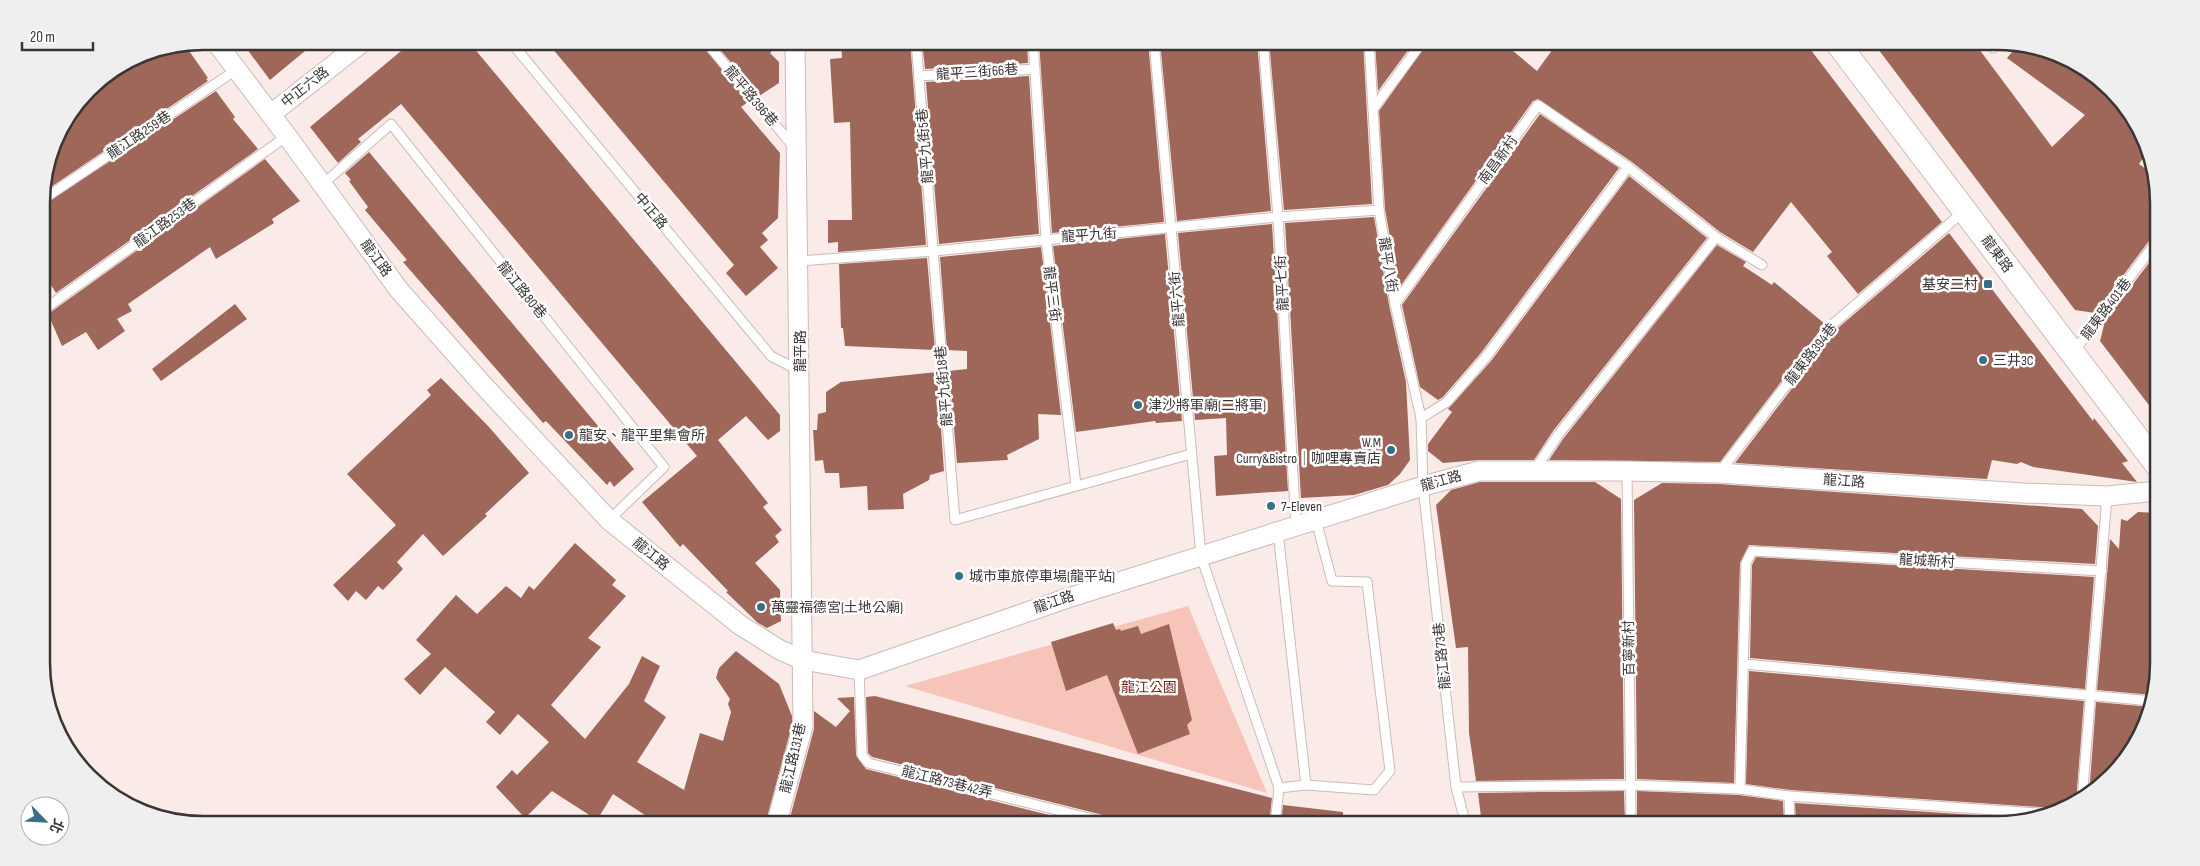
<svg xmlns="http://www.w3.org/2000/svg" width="2200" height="866" font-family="'Sofia Sans Condensed','Noto Sans TC',sans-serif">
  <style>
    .green { fill: #f7c4ba }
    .building { fill: #9f665a }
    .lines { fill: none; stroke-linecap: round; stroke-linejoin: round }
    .service-casing { stroke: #cabbb8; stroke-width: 11 }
    .minor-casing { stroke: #cabbb8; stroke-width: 21 }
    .tertiary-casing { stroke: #cabbb8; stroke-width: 26 }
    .service { stroke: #fff; stroke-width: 9 }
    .minor { stroke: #fff; stroke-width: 19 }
    .tertiary { stroke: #fff; stroke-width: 24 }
    .poi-dot { fill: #356f88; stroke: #fff; stroke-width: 2 }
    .labels { text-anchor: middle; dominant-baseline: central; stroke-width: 5; stroke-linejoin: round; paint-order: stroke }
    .street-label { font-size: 14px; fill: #3b3534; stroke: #fff }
    .poi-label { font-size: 14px; fill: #3b3534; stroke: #fff; text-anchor: start }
    .park-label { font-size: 14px; fill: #72281b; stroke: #fff }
    .rim { fill: none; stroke: #3b3534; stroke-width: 2.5 }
  </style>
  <rect width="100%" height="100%" fill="#fbebe8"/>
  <path class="green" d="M1188 606 1267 793 905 686Z"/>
  <g class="building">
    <path d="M241 41H317L270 80Z"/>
    <path d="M413 41H468L780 415V431L768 440 746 416 718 440 768 503 763 507 782 530 775 536 779 542 755 563 780 590 781 621 767 628 758 623 726 592 728 591 683 544 680 547 642 502 697 456 401 104 358 139 361 142 338 163 310 127Z"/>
    <path d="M546 41H699L748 102 741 107 780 153 778 218 762 233 768 240 760 247 778 268 746 296 726 273 734 265Z"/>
    <path d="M713 41H781L770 53 779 62V83L759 96Z"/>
    <path d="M841 41H910L926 245 838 252V242L828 243V220H852L850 122 834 123 830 59 842 58Z"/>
    <path d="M922 41H1027L1028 63 925 69Z"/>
    <path d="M1039 41H1148L1164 222 1052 233Z"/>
    <path d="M1160 41H1257L1271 211 1177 221Z"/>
    <path d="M1269 41H1363L1372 204 1284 210Z"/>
    <path d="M1375 41H1415L1378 91Z"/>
    <path d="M1429 41H1501L1537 71 1555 46 1562 41H1804L1942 222 1858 294 1827 256 1832 252 1791 202 1753 252 1720 232 1632 162 1538 99 1533 101 1399 288 1385 209 1379 111Z"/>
    <path d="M1872 41H1973L2052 147 2085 115 2007 58 2018 45 2049 50 2119 97 2146 141 2149 150 2139 164 2156 176 2157 182V235L2152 237 2095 313 2075 310Z"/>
    <path d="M185 45 208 78 206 79 208 81 42 193 58 132 96 82 141 53Z"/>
    <path d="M1029 76 1039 234 939 244 926 82Z"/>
    <path d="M216 91 235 117 233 119 258 149 56 293 42 271V206Z"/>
    <path d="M1540 114 1619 168 1481 353 1443 397 1438 400 1420 387 1402 305Z"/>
    <path d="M369 152 634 469 614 487 610 481 607 485 546 421 543 423 403 262 407 260 365 210 368 207 349 181 351 180 345 173Z"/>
    <path d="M265 159 300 201 272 219 274 223 216 259 210 247 128 304 132 311 117 319 125 331 98 350 86 332 62 346 48 314Z"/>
    <path d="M1629 176 1707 238 1553 431 1534 460H1479L1443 463 1428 451V444L1452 412 1448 409 1491 361Z"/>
    <path d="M1374 217 1389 305 1406 382 1410 460 1400 474 1388 485 1354 495 1301 498 1285 223Z"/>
    <path d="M1272 224 1288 491 1216 496 1214 456 1227 455 1226 418 1195 420 1178 233Z"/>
    <path d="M1949 233 2093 421 2094 418 2128 461 2122 463 2137 482 2033 467 2021 462 2017 464 1992 460 1987 479 1735 463 1838 328Z"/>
    <path d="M1165 234 1182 421 1156 423 1155 421 1076 432 1053 246Z"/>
    <path d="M1717 245 1746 262 1743 266 1772 285 1774 282 1825 324 1720 462 1549 460 1563 439Z"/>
    <path d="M1041 247 1061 415 1038 414 1039 439 1007 455 1008 460 957 463 949 371 967 369V351L947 350 940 257Z"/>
    <path d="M2158 251V417L2100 341 2105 321Z"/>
    <path d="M927 258 935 350 845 346 843 328H841L839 264Z"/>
    <path d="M235 304 247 319 161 381 152 369Z"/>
    <path d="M937 372 944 471 930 475 929 480 903 494 904 509 868 510 867 486 840 488 839 473H825L823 460 815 461 813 430H817L818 414 826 412V392L841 382Z"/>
    <path d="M441 378 489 427 529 473 485 514 487 516 443 556 423 534 397 562 403 569 383 590 378 586 366 600 356 591 348 601 333 585 396 525 347 474 431 395 427 390Z"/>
    <path d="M1480 482H1595L1621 499 1624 779 1476 781 1469 733 1468 647 1456 648 1436 505 1451 490Z"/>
    <path d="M1662 483 1719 484 2082 509 2098 526 2095 564 1749 545 1740 563 1734 783 1637 779 1634 500Z"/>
    <path d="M2138 512 2158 513 2159 663 2153 695 2097 690 2110 539 2119 549 2121 519 2127 521Z"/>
    <path d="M575 543 616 580 612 585 626 596 588 638 601 647 551 705 585 739 629 684 642 656 660 666 644 701 666 717 637 762 684 790 700 733 723 741 731 712 728 704 730 699 716 678 719 668 736 651 779 684 792 716V725L765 825H710L699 822 695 825H660L613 794 597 820 552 791 525 818 496 787 512 770 517 775 549 742 518 714 500 735 486 722 495 712 445 667 420 695 404 679 431 654 416 640 456 595 477 614 506 586 521 598 529 586 534 590Z"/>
    <path d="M1756 557 2094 577 2085 689 1750 658 1752 565Z"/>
    <path d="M1113 623 1116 630 1120 629 1121 631 1138 626 1141 634 1169 624 1192 720 1187 725 1190 734 1138 754 1107 675 1066 691 1051 642Z"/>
    <path d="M1749 671 2084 701 2076 802 2058 811 2053 808 1790 790 1746 784Z"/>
    <path d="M875 696 1272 798 1269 825H1123L1119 819 872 757 868 753 866 697Z"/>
    <path d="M854 697 856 755 866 769 1089 825H788L814 729V711L836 727 850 711 837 698Z"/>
    <path d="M2096 702 2151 707 2150 715 2125 761 2095 791 2089 795Z"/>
    <path d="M1624 791 1625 824 1482 825 1478 793Z"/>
    <path d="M1637 791 1739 795 1783 801 1784 824H1637Z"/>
    <path d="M1795 803 2034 819 2007 824H1796Z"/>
    <path d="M1283 805 1343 812V825H1281Z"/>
  </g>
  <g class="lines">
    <g class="service-casing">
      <g id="service">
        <path d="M510 41 771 356 800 371"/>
        <path d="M705 41 793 146"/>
        <path d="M916 41 955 520 1191 454"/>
        <path d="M1033 41 1046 239 1076 485"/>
        <path d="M1154 41 1201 556 1279 788 1275 825"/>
        <path d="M1263 41 1278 217 1296 526"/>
        <path d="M1369 41 1379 210 1395 304 1421 418 1423 486 1456 787 1466 825"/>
        <path d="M1993 48 1999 42"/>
        <path d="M919 76 1035 69"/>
        <path d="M1373 109 1423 41"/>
        <path d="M322 185 391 124 664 467 609 520"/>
        <path d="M42 200 236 70"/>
        <path d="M799 261 934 251 1278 217 1379 210"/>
        <path d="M1395 304 1538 105 1628 167 1716 237 1762 265"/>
        <path d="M43 310 287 136"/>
        <path d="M2073 353 2157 241"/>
        <path d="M1421 418 1447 402 1486 357 1628 167"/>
        <path d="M1534 471 1558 435 1716 237"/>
        <path d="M1627 471 1631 824"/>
        <path d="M1719 473 1833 324 1963 212"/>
        <path d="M1278 532 1306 785 1279 788"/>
        <path d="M1744 664 2152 701"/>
        <path d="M859 670 862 755 868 763 1117 825"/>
        <path d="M1306 785 1374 790 1390 771 1367 582 1332 581 1316 520"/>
        <path d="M1456 787 1631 785 1740 789 1789 796 2053 814"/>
        <path d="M1740 789 1746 563 1752 551 2102 571"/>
        <path d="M1789 796 1790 824"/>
        <path d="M2082 799 2107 496"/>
      </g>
    </g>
    <g class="minor-casing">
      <g id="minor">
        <path d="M215 41 287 136 399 290 484 386 609 520 740 625 780 650 803 660 859 670 1068 598 1423 486 1479 471H1627L1719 473 2023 493 2107 496 2158 491"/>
        <path d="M271 114 364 41"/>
        <path d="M776 825 803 726 795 41"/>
      </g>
    </g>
    <g class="tertiary-casing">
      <path id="tertiary" d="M1836 41 2158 466"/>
    </g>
    <use href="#service" class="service"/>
    <use href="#minor" class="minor"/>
    <use href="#tertiary" class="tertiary"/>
  </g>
  <g class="poi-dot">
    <rect x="1983" y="279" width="10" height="10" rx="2.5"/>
    <circle cx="1983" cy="360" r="5"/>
    <circle cx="1138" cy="405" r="5"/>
    <circle cx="569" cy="435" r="5"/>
    <circle cx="1391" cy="450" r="5"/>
    <circle cx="1271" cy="506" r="5"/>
    <circle cx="959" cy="576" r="5"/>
    <circle cx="761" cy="607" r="5"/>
  </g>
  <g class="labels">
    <g class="street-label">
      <text transform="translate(977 72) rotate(-4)">龍平三街66巷</text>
      <text transform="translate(305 87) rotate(-38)">中正六路</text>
      <text transform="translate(751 96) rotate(50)">龍平路396巷</text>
      <text transform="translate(139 135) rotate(-34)">龍江路259巷</text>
      <text transform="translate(925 146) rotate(-95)">龍平九街5巷</text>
      <text transform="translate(1498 160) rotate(-54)">南昌新村</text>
      <text transform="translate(651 211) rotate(50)">中正路</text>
      <text transform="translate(165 223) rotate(-36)">龍江路253巷</text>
      <text transform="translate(1089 235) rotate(-4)">龍平九街</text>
      <text transform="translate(1997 254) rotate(53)">龍東路</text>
      <text transform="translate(376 258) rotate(54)">龍江路</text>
      <text transform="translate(1388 265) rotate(81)">龍平八街</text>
      <text transform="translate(1282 283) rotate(-93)">龍平七街</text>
      <text transform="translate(522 290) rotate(51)">龍江路80巷</text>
      <text transform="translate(1052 294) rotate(83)">龍平三街</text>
      <text transform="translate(1177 299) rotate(-95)">龍平六街</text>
      <text transform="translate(2106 309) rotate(-53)">龍東路401巷</text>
      <text transform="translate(800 351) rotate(-90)">龍平路</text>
      <text transform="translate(1811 354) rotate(-52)">龍東路394巷</text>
      <text transform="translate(944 386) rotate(-95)">龍平九街18巷</text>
      <text transform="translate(1441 481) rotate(-16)">龍江路</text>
      <text transform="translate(1844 481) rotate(4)">龍江路</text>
      <text transform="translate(651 554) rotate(39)">龍江路</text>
      <text transform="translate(1927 561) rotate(3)">龍城新村</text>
      <text transform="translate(1054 602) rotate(-19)">龍江路</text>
      <text transform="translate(1629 648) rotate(-91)">百寧新村</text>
      <text transform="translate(1442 656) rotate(-96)">龍江路73巷</text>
      <text transform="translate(793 758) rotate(-77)">龍江路131巷</text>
      <text transform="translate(947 782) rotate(14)">龍江路73巷42弄</text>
    </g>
    <g class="poi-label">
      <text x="1978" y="284" text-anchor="end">基安二村</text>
      <text x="1993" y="360">三井3C</text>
      <text x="1148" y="405">津沙將軍廟(二將軍)</text>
      <text x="579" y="435">龍安、龍平里集會所</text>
      <text x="1381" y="442" text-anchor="end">W.M<tspan x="1381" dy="16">Curry&amp;Bistro｜咖哩專賣店</tspan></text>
      <text x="1281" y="506">7-Eleven</text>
      <text x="969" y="576">城市車旅停車場(龍平站)</text>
      <text x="771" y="607">萬靈福德宮(土地公廟)</text>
    </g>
    <g class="park-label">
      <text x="1149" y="687">龍江公園</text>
    </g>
  </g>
  <path d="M0 0H2200V866H0ZM203 50H1997A153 153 0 0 1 2150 203V663A153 153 0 0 1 1997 816H203A153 153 0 0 1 50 663V203A153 153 0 0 1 203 50Z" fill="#efefef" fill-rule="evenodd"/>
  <path class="rim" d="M203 50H1997A153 153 0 0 1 2150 203V663A153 153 0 0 1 1997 816H203A153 153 0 0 1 50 663V203A153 153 0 0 1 203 50Z"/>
  <g transform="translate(45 821) rotate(114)"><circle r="24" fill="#ffffff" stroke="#b1aeae"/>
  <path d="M0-4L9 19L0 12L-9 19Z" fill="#356f88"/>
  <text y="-8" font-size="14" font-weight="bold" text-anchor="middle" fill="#3b3534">北</text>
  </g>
  <path d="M22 42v8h71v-8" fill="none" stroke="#3b3534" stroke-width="2.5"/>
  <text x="30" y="42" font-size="15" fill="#3b3534" stroke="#ffffff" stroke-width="4" paint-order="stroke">20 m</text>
</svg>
